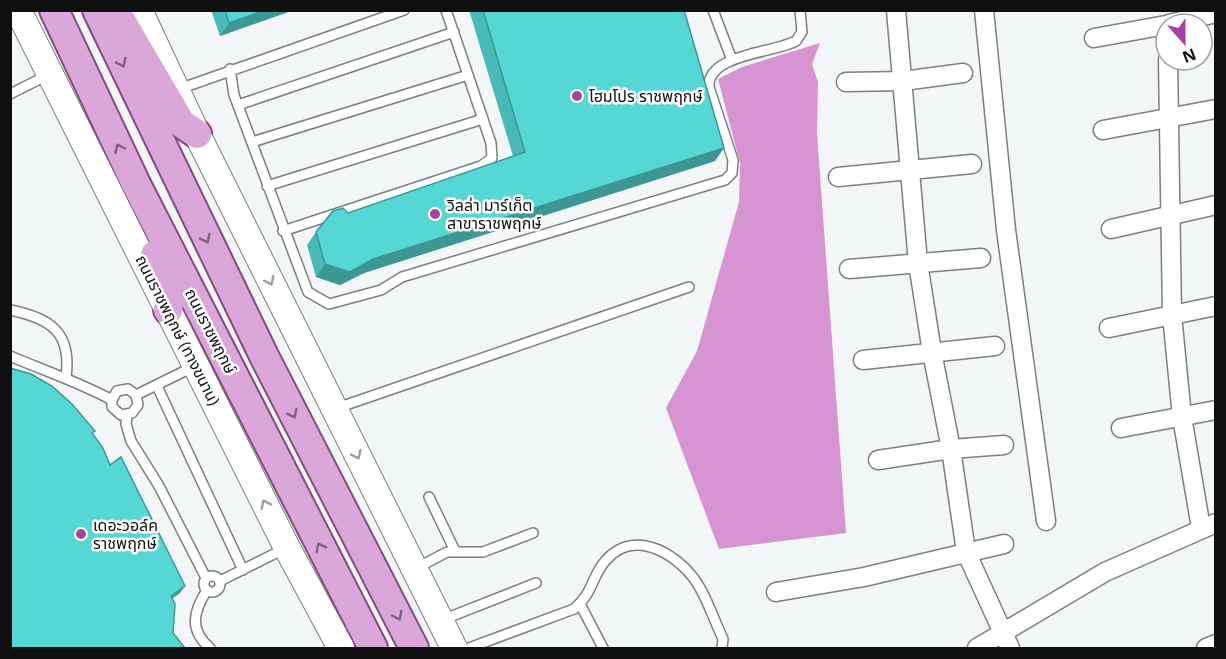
<svg xmlns="http://www.w3.org/2000/svg" width="1226" height="659" font-family="'Open Sans','Noto Sans Thai',sans-serif">
  <style>
    .forest { fill: #d694d2 }
    .lines { fill: none; stroke-linecap: round; stroke-linejoin: round }
    .lane-casing { stroke: #7b7f7f; stroke-width: 12 }
    .street-casing { stroke: #7b7f7f; stroke-width: 21 }
    .secondary-casing { stroke: #7b7f7f; stroke-width: 28 }
    .primary-casing { stroke: #844b82; stroke-width: 32 }
    .lane { stroke: #fff; stroke-width: 9 }
    .street { stroke: #fff; stroke-width: 18 }
    .secondary { stroke: #fff; stroke-width: 26 }
    .primary { stroke: #dba7d9; stroke-width: 28 }
    .wall { fill: #49bab7 }
    .shaded-wall { fill: #3c9795 }
    .building { fill: #55d8d5; stroke: #3c9795; stroke-width: 1.5 }
    .oneway { stroke: #7f637e }
    .oneway2 { stroke: #9f9f9f }
    .poi-dot { fill: #a640a4; stroke: #fff; stroke-width: 2 }
    .labels { text-anchor: middle; dominant-baseline: central; stroke-width: 5; stroke-linejoin: round; paint-order: stroke }
    .poi-label { font-size: 16px; fill: #0e0f0f; stroke: #fff; text-anchor: start }
    .street-label { font-size: 16px; fill: #0e0f0f; stroke: #fff }
  </style>
  <rect width="100%" height="100%" fill="#f2f6f6"/>
  <path class="forest" d="M820 43 812 64 818 82 817 133 846 533 719 549 666 408 697 351 739 202 740 163 718 79 742 67Z"/>
  <g class="lines">
    <g class="lane-casing">
      <g id="lane">
        <path d="M713 10 732 60"/>
        <path d="M230 69 234 95 308 292 329 304 381 290 402 277 725 180 732 173 733 160 709 87C707 54 774 53 796 41L802 32 800 10"/>
        <path d="M179 89 404 10"/>
        <path d="M10 94 48 75"/>
        <path d="M238 105 454 32"/>
        <path d="M252 142 468 75"/>
        <path d="M267 186 483 119"/>
        <path d="M283 231 481 166 492 158 491 143 446 10"/>
        <path d="M10 310C51 318 72 333 66 377"/>
        <path d="M10 356C45 371 79 382 112 400V407L121 415 132 413 138 405 136 395 128 389 117 391 112 400"/>
        <path d="M157 386 243 570"/>
        <path d="M136 395 193 367"/>
        <path d="M337 408 689 287"/>
        <path d="M127 415 126 424 131 441 159 486 206 578"/>
        <path d="M429 497 455 551"/>
        <path d="M415 569 447 552H483L533 533"/>
        <circle cx="212" cy="584" r="8"/>
        <path d="M220 581 284 549"/>
        <path d="M207 590C193 612 189 630 210 648"/>
        <path d="M580 604 603 648"/>
        <path d="M442 620 536 583"/>
        <path d="M469 648 574 609C594 592 591 577 606 560 636 526 683 557 700 588 709 604 715 622 723 639L722 648"/>
      </g>
    </g>
    <g class="street-casing">
      <g id="street">
        <path d="M896 10 918 263 932 352 951 449 966 552 1010 648"/>
        <path d="M984 10 1006 230 1046 521"/>
        <path d="M1169 24 1216 13"/>
        <path d="M1094 38 1166 25"/>
        <path d="M1168 60 1172 315 1182 417 1201 528"/>
        <path d="M846 82 903 81 963 73"/>
        <path d="M1103 130 1216 109"/>
        <path d="M838 177 972 164"/>
        <path d="M1111 229 1216 205"/>
        <path d="M849 269 981 258"/>
        <path d="M1109 328 1216 306"/>
        <path d="M863 360 995 346"/>
        <path d="M1121 428 1216 410"/>
        <path d="M878 460 951 449 1004 445"/>
        <path d="M776 592 864 577 1004 544"/>
        <path d="M977 648 1105 572 1216 523"/>
        <path d="M1206 648 1216 644"/>
      </g>
    </g>
    <g class="secondary-casing">
      <g id="secondary">
        <path d="M18 10 287 548 341 648"/>
        <path d="M139 10 197 134 454 648"/>
      </g>
    </g>
    <g class="primary-casing">
      <g id="primary">
        <path d="M54 10 136 184 373 648"/>
        <path d="M97 10 264 356 414 648"/>
        <path d="M115 10 181 123 197 134"/>
        <path d="M155 255 170 296 168 310"/>
      </g>
    </g>
    <use href="#lane" class="lane"/>
    <use href="#street" class="street"/>
    <use href="#secondary" class="secondary"/>
    <use href="#primary" class="primary"/>
  </g>
  <g class="wall">
    <path d="M211 10H294L220 36Z"/>
    <path d="M469 10H684L715 161 364 273 340 285 316 277 307 245 316 232 348 213 513 156Z"/>
  </g>
  <g class="shaded-wall">
    <path d="M265 10H294L220 36 229 23Z"/>
    <path d="M724 148 715 161 364 273 340 285 316 277 325 264 373 259Z"/>
    <path d="M185 586 180 593 166 603 171 596Z"/>
  </g>
  <g class="building">
    <path d="M225 10H265L229 23Z"/>
    <path d="M483 10H684L724 148 373 259 350 272 325 264 316 232 333 211 343 208 348 213 525 152Z"/>
    <path d="M10 368 31 374 52 386 72 404 95 431 92 433 103 448 110 465 121 457 185 586 171 596 175 604 173 633 185 648H10Z"/>
  </g>
  <defs><path id="oneway-chevron" d="M-2-3.5L2.5 0L-2 3.5" fill="none" stroke-width="1.6" stroke-linecap="round" stroke-linejoin="round" transform="scale(1.5)"/></defs>
  <g class="oneway">
    <use href="#oneway-chevron" transform="translate(122 63) rotate(64)"/>
    <use href="#oneway-chevron" transform="translate(119 148) rotate(-115)"/>
    <use href="#oneway-chevron" transform="translate(206 239) rotate(64)"/>
    <use href="#oneway-chevron" transform="translate(293 414) rotate(63)"/>
    <use href="#oneway-chevron" transform="translate(320 547) rotate(-117)"/>
    <use href="#oneway-chevron" transform="translate(398 616) rotate(63)"/>
  </g>
  <g class="oneway2">
    <use href="#oneway-chevron" transform="translate(270 281) rotate(63)"/>
    <use href="#oneway-chevron" transform="translate(357 455) rotate(64)"/>
    <use href="#oneway-chevron" transform="translate(265 504) rotate(-116)"/>
  </g>
  <g class="poi-dot">
    <circle cx="577" cy="96" r="6"/>
    <circle cx="435" cy="214" r="6"/>
    <circle cx="81" cy="534" r="6"/>
  </g>
  <g class="labels">
    <g class="poi-label">
      <text x="589" y="96">โฮมโปร ราชพฤกษ์</text>
      <text x="447" y="205">วิลล่า มาร์เก็ต<tspan x="447" dy="18">สาขาราชพฤกษ์</tspan></text>
      <text x="93" y="525">เดอะวอล์ค<tspan x="93" dy="18">ราชพฤกษ์</tspan></text>
    </g>
    <g class="street-label">
      <text transform="translate(178 330) rotate(63)">ถนนราชพฤกษ์ (ทางขนาน)</text>
      <text transform="translate(211 331) rotate(63)">ถนนราชพฤกษ์</text>
    </g>
  </g>
  <rect width="1226" height="659" fill="none" stroke="#0e0f0f" stroke-width="24"/>
  <g transform="translate(1184 42) rotate(159)"><circle r="28" fill="#ffffff" stroke="#9f9f9f" stroke-width="1.5"/>
  <path d="M0-4.5L10 22L0 15L-10 22Z" fill="#a640a4"/>
  <text y="-9" font-size="16" font-weight="bold" text-anchor="middle" fill="#0e0f0f">N</text>
  </g>
</svg>
